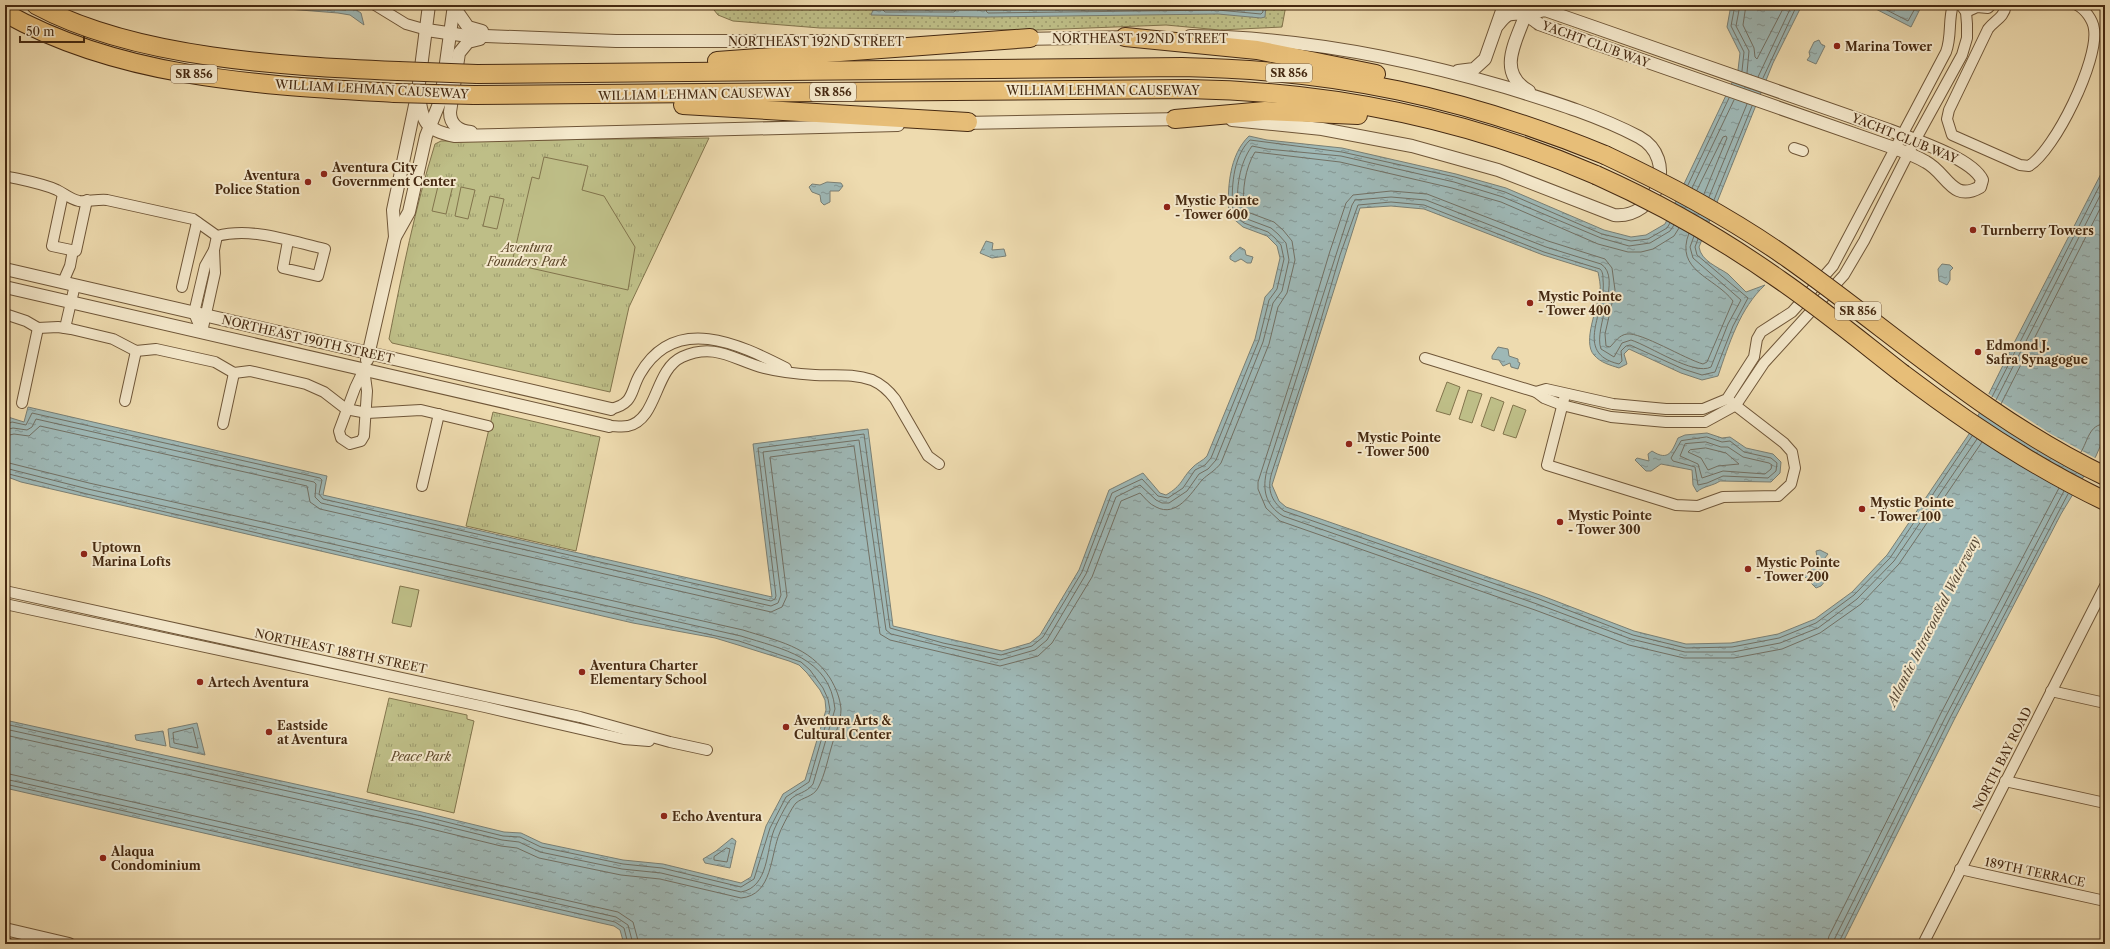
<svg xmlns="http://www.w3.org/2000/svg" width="2110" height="949" font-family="'Libre Caslon Text',serif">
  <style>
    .grass { fill: url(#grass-dots); stroke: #82744c }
    .park { fill: url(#park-tufts); stroke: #82744c }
    .pitch { fill: #bebe87; stroke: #82744c }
    .water { fill: url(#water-ripples); stroke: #7a7f74 }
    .pier { fill: #eedbaf }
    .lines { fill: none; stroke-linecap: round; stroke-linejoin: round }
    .shore { stroke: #727064; stroke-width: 1 }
    .minor-casing { stroke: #6f5638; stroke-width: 12 }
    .tertiary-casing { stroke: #6f5638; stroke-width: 14 }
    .motorway-casing { stroke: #452911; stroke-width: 20 }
    .minor { stroke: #f4e8cb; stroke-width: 10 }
    .tertiary { stroke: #f4e8cb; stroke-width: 12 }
    .motorway { stroke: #e7be78; stroke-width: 18 }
    .motorway-bridge-casing { stroke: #452911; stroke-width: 20; stroke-linecap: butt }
    .motorway-bridge { stroke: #e7be78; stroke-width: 18 }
    .poi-dot { fill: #8f2418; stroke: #f4e8cb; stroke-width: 1.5 }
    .labels { text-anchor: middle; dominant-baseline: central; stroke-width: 4; stroke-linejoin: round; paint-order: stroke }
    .shield { fill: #f4e8cb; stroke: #7a6249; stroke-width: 1 }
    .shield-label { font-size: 11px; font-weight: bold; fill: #452911 }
    .street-label { font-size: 12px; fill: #452911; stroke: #f4e8cb }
    .poi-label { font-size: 12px; font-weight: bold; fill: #452911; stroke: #f4e8cb; text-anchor: start }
    .park-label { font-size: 12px; font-style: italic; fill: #5d4729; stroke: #f4e8cb }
    .water-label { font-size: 13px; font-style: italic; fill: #5b4d3a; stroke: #f4e8cb }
  </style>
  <defs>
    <pattern id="grass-dots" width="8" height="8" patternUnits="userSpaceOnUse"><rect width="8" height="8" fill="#bebe87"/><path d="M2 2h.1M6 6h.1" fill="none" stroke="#9c9a6d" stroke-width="1.8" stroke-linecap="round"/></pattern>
    <pattern id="park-tufts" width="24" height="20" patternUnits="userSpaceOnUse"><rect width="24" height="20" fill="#bebe87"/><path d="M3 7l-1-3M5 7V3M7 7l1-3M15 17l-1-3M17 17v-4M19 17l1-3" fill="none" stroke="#9c9a6d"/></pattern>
    <pattern id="water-ripples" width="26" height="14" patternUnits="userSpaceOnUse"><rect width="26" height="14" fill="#9eb8b6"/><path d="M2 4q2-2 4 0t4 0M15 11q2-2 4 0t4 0" fill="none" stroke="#839693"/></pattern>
  </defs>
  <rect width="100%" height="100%" fill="#eedbaf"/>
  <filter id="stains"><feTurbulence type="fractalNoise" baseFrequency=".005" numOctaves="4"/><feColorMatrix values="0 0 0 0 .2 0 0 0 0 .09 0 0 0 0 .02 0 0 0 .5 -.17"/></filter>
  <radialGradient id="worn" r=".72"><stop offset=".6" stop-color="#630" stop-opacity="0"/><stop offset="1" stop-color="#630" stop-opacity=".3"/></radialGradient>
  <path class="grass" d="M710 5H1286L1282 27 1220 30 1166 25 1037 30 820 28 733 21 718 15Z"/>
  <g class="park">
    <path d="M709 138 629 307 610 392 392 343 389 339C402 273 415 208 435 144L441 141Z"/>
    <path d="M493 412 600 437 576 551 466 526Z"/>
    <path d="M389 698 467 715V719L474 721 454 813 367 792Z"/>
  </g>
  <g class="pitch">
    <path d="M544 157 588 166 582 190 604 196 635 247 628 290 517 265 513 258 532 177 539 179Z"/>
    <path d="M439 182 453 185 446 214 432 211Z"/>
    <path d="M461 187 475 190 468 219 455 216Z"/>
    <path d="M490 196 504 199 497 229 483 226Z"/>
    <path d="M1447 382 1460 387 1450 415 1436 411Z"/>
    <path d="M1468 390 1482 394 1472 423 1459 419Z"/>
    <path d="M1491 397 1504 402 1494 431 1481 426Z"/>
    <path d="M1513 405 1526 410 1516 438 1503 434Z"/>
    <path d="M400 586 419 590 411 627 392 623Z"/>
  </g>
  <g class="water">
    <path d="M237 5H349L361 13 364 25 350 15 338 13Z"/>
    <path d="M892 5H947L975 8 999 5H1266L1265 17 1261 18 1218 14 985 17 871 15 873 10 879 7Z"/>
    <path d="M1731 5H1802L1773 63 1699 247C1701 261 1718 267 1728 274 1734 280 1740 286 1746 292L1765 285C1740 308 1729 344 1718 376L1702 380 1681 373 1629 349 1624 354 1627 364 1619 368C1610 365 1601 363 1594 355 1582 342 1598 307 1600 291 1601 285 1599 278 1598 272L1543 255 1424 209 1391 206 1360 208 1272 485 1279 501 1286 507 1540 595 1634 631 1686 644 1731 643 1778 634 1815 619 1852 592 1887 555 1969 434 2013 345 2105 166V435L2096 456 2061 514 1954 720 1842 944H624L620 930 614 926 5 788V720L422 812 504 832 521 833 542 843 623 860 663 864 741 883 751 877 766 826 783 794 805 780 826 710 825 700 820 690 807 673 799 665 789 661 738 645 715 638 633 623 21 482 5 476V423L8 417 24 422 28 407 327 476 323 495 772 597 753 444 868 429 893 626 1002 651 1030 643 1040 635 1079 570 1109 490 1143 473 1160 493 1166 495C1183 485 1181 479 1192 468 1196 463 1203 461 1207 456L1255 339 1265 297 1273 288 1280 258 1277 246 1267 236 1243 227 1229 215C1227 189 1229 155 1249 136L1267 140 1342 148 1456 174 1506 188 1604 230 1631 237 1646 235 1665 224 1738 70 1740 53 1727 27Z"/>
    <path d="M1868 5H1922L1911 27Z"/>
    <path d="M1819 40 1821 44 1825 46 1816 64 1807 60 1810 56 1809 52 1814 42Z"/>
    <path d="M827 182 841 183 843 186 839 191H830V202L824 205 821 202 820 195 812 192 809 187 812 184 820 185Z"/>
    <path d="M986 241 993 243 992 250 1004 249 1006 256 992 258 980 253Z"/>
    <path d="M1240 247 1245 250 1246 255 1253 257 1251 263H1247L1241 259 1235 262 1230 259V256Z"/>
    <path d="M1942 264 1950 265 1953 268 1950 271V280L1947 285 1939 281 1938 269Z"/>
    <path d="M1498 347 1508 349 1509 356 1518 359V362L1520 363 1518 369 1511 367 1510 363 1503 366 1499 360 1492 359V356Z"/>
    <path d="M1707 433 1722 438 1730 437 1746 448 1773 454 1781 462 1780 473 1771 482 1720 481C1713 486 1703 486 1697 492L1693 485 1692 470 1661 464 1651 471H1646L1635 460 1637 458 1649 461 1648 454 1652 451C1669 462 1672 451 1678 438L1685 435Z"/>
    <path d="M1820 550 1828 554 1821 563V568L1817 574 1824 577 1826 580 1821 586 1816 588 1804 576 1812 569 1813 563 1817 557 1816 551Z"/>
    <path d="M197 723 205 755 170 747 168 729Z"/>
    <path d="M163 731 166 746 136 740 135 735Z"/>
    <path d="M732 838 736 841 730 868 705 863 703 859 716 851Z"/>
  </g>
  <path class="pier" d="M1987 393 2051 434 2097 459 2086 477 2044 454 1978 412Z"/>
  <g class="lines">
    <g class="shore">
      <path d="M279 5 346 10 347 5"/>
      <path d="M884 5 883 10 885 12H954L956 10 955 5"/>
      <path d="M889 5 948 7 950 5"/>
      <path d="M989 5 986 11 988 13 1218 10 1261 14 1263 12 1262 5"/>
      <path d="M994 5 996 8 1218 5 1255 8 1257 5"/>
      <path d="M1735 5 1731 26 1744 52 1742 71"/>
      <path d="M1740 5 1736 26 1749 51 1747 73"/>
      <path d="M1746 5 1743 25 1754 48 1755 57 1757 59 1785 5"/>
      <path d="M1877 5 1908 21 1917 5"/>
      <path d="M1758 77 1792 5"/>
      <path d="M1763 78 1797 5"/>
      <path d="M1688 185 1729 98"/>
      <path d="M1692 188 1734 100"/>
      <path d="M1697 190 1723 137 1726 136 1727 138 1704 194"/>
      <path d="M1709 197 1747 104"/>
      <path d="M1714 200 1752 106"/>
      <path d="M1689 233C1674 271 1715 277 1733 301L1707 362 1703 364C1685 359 1641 332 1627 334 1619 335 1615 342 1610 347L1606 346 1605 334 1615 290 1612 268 1605 259 1548 241 1427 194 1391 191 1353 195 1346 203 1330 251 1296 364 1258 482V489L1266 508 1280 521 1535 610 1629 645 1684 658H1734L1782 649 1820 633 1861 604 1899 564 1982 442"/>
      <path d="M1694 236 1690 247 1693 258 1741 300 1728 324 1711 367C1694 376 1650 346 1631 340L1622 343 1614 357 1601 349C1593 328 1623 278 1601 264L1546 247 1426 200 1391 197 1355 200 1352 205 1267 470C1262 489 1265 505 1283 516L1537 604 1631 639 1685 652H1733L1780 643 1818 628 1857 599 1894 561 1977 439"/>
      <path d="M1698 239 1695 247 1697 255 1748 298 1733 326 1715 372 1702 375 1683 369 1630 345 1626 346 1621 351 1622 361 1619 364C1572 353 1607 311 1603 280 1603 276 1603 272 1600 269L1544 252 1424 205 1391 202 1358 205 1340 255 1307 367 1272 472C1267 488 1270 500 1284 511L1539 599 1633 635 1686 648 1732 647 1779 638 1816 623 1854 595 1890 558 1972 436"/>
      <path d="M1992 397 2105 175"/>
      <path d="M1996 400 2105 186"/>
      <path d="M2001 404 2105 199"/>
      <path d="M5 425 12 422 26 425 32 413 320 478 322 480 319 494 323 499 771 601 775 599 776 596 758 448 864 434 890 628 943 643 1001 655 1032 646 1043 637 1082 572 1112 493 1142 479 1158 496 1168 498 1183 488 1195 470 1205 465 1211 458 1259 340 1269 300 1277 289 1284 259 1281 245 1275 238 1268 232 1244 223 1233 214C1231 191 1232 157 1250 140L1342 152 1455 177 1505 192 1602 234 1631 241 1648 239 1667 228 1670 223"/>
      <path d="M5 430 13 428 27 430 32 427 36 419 314 482 316 484 315 497 321 503 771 606 778 603 781 595 763 452 859 440 886 630 891 634 1000 660 1035 650 1047 640 1086 574 1116 497 1140 485 1156 500 1162 503H1169L1187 491 1199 474 1208 469 1216 460 1263 342 1273 303 1282 291 1289 260 1286 243 1278 234 1271 228 1247 219 1238 211C1236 189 1239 164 1252 146L1267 149 1341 156 1454 182 1503 197 1601 238 1629 246 1650 243 1670 231 1674 225"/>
      <path d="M5 436 14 434 29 436 40 426 307 486 310 502 320 509 771 612 782 607 787 596 770 457 854 446 880 634 890 640 1000 666 1038 656 1052 643 1092 577 1121 501 1140 493C1145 498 1149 504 1156 507 1177 518 1191 493 1202 480 1208 474 1215 471 1221 463L1269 344 1278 307 1287 293 1295 260 1292 241 1283 230 1274 222 1250 213 1244 209C1242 191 1245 168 1255 152L1340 162 1452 188 1501 202 1598 244 1628 252H1641L1653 249 1674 236 1679 228"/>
      <path d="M1707 437 1722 442 1730 441 1744 452 1771 458 1777 463 1776 471 1768 478 1723 476 1707 483 1698 485 1695 467 1673 461 1671 458 1681 441Z"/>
      <path d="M1706 442 1721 447H1728L1743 457 1769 463 1772 465 1771 469 1765 474 1723 471 1702 478 1698 464 1680 456 1685 444Z"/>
      <path d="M1706 448 1726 453 1739 464 1718 466 1708 470 1701 458 1688 452 1690 450Z"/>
      <path d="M2081 452C2088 441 2089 424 2105 424"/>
      <path d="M5 462 89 483 743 630C777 641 809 646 830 678 836 688 840 698 841 709 841 721 835 734 832 745 828 758 825 775 818 788 813 797 803 797 796 803 792 807 782 827 780 832 770 855 773 895 741 898L660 879 621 875 539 858 517 848 501 846 419 826 5 735"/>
      <path d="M5 468 88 489 741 636C782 649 830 657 835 709L813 784C807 793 796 793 790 800 786 805 777 823 774 830 766 850 769 887 741 892L661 873 622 869 540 852 519 842 502 840 420 820 5 729"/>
      <path d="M5 473 87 494 524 594 739 641 801 662 810 670 823 688 828 699 830 710 809 782 786 797 770 828 754 879 741 887 662 868 623 864 541 847 520 837 503 836 422 816 5 724"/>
      <path d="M193 728 198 748 174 743 173 733Z"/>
      <path d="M5 773 618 912 633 922 639 944"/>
      <path d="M5 779 616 917 628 925 633 944"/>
      <path d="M5 784 615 922 624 928 628 944"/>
      <path d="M727 848 730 849 727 862 714 860V857Z"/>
      <path d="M1827 944 1829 936 1941 713 2059 488"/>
      <path d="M1833 944 1835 938 1946 716 2064 491"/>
      <path d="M1838 944 1950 718 2068 494"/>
    </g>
    <g class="minor-casing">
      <g id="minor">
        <path d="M375 5 406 24 427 30"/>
        <path d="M2006 5C2004 18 1995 20 1988 29L1949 110 1947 119 1952 135 2020 165 2029 166C2055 150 2099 60 2094 29 2093 20 2085 9 2077 5"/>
        <path d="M1966 12 1977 7 1988 8 1991 5"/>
        <path d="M1794 148 1803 151"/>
        <path d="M5 176C22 180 41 183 57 190 65 194 70 199 79 201 85 202 99 199 107 200L193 219 217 236C252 227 290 241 325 249L318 276 283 268 288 241"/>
        <path d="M63 194 52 246 76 251 87 200"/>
        <path d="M63 282 70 266 73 250"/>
        <path d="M182 287 197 222"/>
        <path d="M5 314 26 321 38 328 58 327 71 329 113 339 136 351 156 349 215 362 234 373 250 371 306 384 324 392 346 409 367 413 421 410 488 426"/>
        <path d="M65 328 75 285"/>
        <path d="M202 332 215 273 214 250 217 236"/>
        <path d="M202 332 194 313 205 266 214 250"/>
        <path d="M1425 358 1536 392 1544 398 1562 405 1611 417 1666 422H1705L1736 405 1764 363 1844 275 1864 241 1912 146 1962 55 1967 38V24L1966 12 1961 5"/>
        <path d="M364 369 367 391 364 436 361 441 350 444 341 438 339 431 355 388Z"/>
        <path d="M1536 392 1546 389 1613 404 1666 409H1703L1727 399 1754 357 1757 339 1761 332 1792 312 1833 266 1946 52C1952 36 1948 20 1953 5"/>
        <path d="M1564 399 1547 465 1676 505 1698 506 1723 497 1778 496 1791 484 1795 468 1792 452 1784 443 1731 402"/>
        <path d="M125 401 136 351"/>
        <path d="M22 403 38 328"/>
        <path d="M611 409C635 403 630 391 640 374 675 313 739 344 786 368"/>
        <path d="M223 424 234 373"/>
        <path d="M609 426C615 426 622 427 628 426 658 419 654 370 682 357 715 342 734 360 764 368 780 372 798 374 815 375 834 376 853 373 872 380 881 384 889 391 895 399L928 456 939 464"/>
        <path d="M422 486 439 414"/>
        <path d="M5 591 580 717 670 742 707 750"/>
        <path d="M5 604 485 707 624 739 649 741"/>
        <path d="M2051 691 2105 703"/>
        <path d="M2005 781 2105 803"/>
        <path d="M1960 869 2105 901"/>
        <path d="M1923 944 2105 586"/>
      </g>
    </g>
    <g class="tertiary-casing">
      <g id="tertiary">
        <path d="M454 7 468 27 482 31"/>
        <path d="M1528 7C1520 36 1493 71 1529 91"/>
        <path d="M1498 25C1509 11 1510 14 1526 14 1532 14 1539 11 1545 10L1889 130C1912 139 1972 158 1982 180L1980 187C1952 203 1947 173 1926 162 1916 156 1905 152 1894 148L1539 24C1533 19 1520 12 1516 5"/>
        <path d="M427 30 461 35 616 41H886"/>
        <path d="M1190 36C1298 37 1402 57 1505 87 1550 101 1597 115 1639 137 1679 159 1657 219 1614 215L1498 170 1412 146 1322 129 1232 120"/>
        <path d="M1022 39 1132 37"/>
        <path d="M1458 71 1474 69 1485 59 1504 5"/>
        <path d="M418 91C423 121 423 130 455 136L898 125"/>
        <path d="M962 123 1182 119"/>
        <path d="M471 132C459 131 450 125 450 112L459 53 468 42 480 39"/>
        <path d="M395 237 393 210 418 91 429 5"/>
        <path d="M5 269 611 409"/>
        <path d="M5 287 609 426"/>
        <path d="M367 360 395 237 409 212 426 136 441 99 454 5"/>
        <path d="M5 929 69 944"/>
        <path d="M5 944H7"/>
      </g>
    </g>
    <g class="motorway-casing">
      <g id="motorway">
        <path d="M36 5C136 59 285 66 398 71"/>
        <path d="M5 13C123 79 262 85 394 93"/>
        <path d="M1125 37 1257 50 1376 74"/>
        <path d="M717 61 1030 38"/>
        <path d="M477 74 1182 67C1336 70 1463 97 1605 155"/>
        <path d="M474 95 1188 89C1329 91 1467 119 1596 175"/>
        <path d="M683 105 968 122"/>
        <path d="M1175 119 1265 111 1358 115"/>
        <path d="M1903 374C1966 422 2032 466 2105 501"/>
      </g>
    </g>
    <use href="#minor" class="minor"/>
    <use href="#tertiary" class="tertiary"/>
    <use href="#motorway" class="motorway"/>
    <g class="motorway-bridge-casing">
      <g id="motorway-bridge">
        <path d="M398 71 477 74"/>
        <path d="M394 93 474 95"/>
        <path d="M1605 155C1669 185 1731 218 1789 259 1895 334 1986 419 2105 476"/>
        <path d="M1596 175C1661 204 1722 239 1780 280 1822 309 1862 342 1903 374"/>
      </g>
    </g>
    <use href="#motorway-bridge" class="motorway-bridge"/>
  </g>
  <g class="poi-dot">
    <circle cx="1837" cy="46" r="4"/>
    <circle cx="324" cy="174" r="4"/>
    <circle cx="308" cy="182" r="4"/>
    <circle cx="1167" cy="207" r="4"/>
    <circle cx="1973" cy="230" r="4"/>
    <circle cx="1530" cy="303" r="4"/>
    <circle cx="1978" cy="352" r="4"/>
    <circle cx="1349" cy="444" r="4"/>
    <circle cx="1862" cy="509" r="4"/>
    <circle cx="1560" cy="522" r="4"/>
    <circle cx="84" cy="554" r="4"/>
    <circle cx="1748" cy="569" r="4"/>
    <circle cx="582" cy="672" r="4"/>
    <circle cx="200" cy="682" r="4"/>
    <circle cx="786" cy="727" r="4"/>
    <circle cx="269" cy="732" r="4"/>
    <circle cx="664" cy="816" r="4"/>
    <circle cx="103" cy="858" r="4"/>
  </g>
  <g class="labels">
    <g class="shield">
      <rect x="1266" y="64" width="46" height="18" rx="3"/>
      <rect x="171" y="65" width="46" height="18" rx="3"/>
      <rect x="810" y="83" width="46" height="18" rx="3"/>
      <rect x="1835" y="302" width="46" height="18" rx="3"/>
    </g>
    <g class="shield-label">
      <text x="1289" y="73">SR 856</text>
      <text x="194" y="74">SR 856</text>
      <text x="833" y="92">SR 856</text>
      <text x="1858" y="311">SR 856</text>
    </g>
    <g class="street-label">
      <text x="1140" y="38">NORTHEAST 192ND STREET</text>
      <text x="816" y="41">NORTHEAST 192ND STREET</text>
      <text transform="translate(1596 44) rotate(20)">YACHT CLUB WAY</text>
      <text transform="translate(372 89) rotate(3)">WILLIAM LEHMAN CAUSEWAY</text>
      <text x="1103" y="90">WILLIAM LEHMAN CAUSEWAY</text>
      <text transform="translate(695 94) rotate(-1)">WILLIAM LEHMAN CAUSEWAY</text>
      <text transform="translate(1905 138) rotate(22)">YACHT CLUB WAY</text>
      <text transform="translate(308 339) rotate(13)">NORTHEAST 190TH STREET</text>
      <text transform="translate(341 651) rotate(12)">NORTHEAST 188TH STREET</text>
      <text transform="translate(2002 759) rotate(-63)">NORTH BAY ROAD</text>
      <text transform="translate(2035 872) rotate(12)">189TH TERRACE</text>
    </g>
    <g class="poi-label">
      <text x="1845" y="46">Marina Tower</text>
      <text x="332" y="167">Aventura City<tspan x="332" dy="14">Government Center</tspan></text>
      <text x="300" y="175" text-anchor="end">Aventura<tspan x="300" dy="14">Police Station</tspan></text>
      <text x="1175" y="200">Mystic Pointe<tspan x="1175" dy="14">- Tower 600</tspan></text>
      <text x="1981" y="230">Turnberry Towers</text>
      <text x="1538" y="296">Mystic Pointe<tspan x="1538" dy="14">- Tower 400</tspan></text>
      <text x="1986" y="345">Edmond J.<tspan x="1986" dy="14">Safra Synagogue</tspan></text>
      <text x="1357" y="437">Mystic Pointe<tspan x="1357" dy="14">- Tower 500</tspan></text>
      <text x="1870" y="502">Mystic Pointe<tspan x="1870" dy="14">- Tower 100</tspan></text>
      <text x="1568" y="515">Mystic Pointe<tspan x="1568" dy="14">- Tower 300</tspan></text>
      <text x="92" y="547">Uptown<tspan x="92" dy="14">Marina Lofts</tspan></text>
      <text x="1756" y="562">Mystic Pointe<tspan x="1756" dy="14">- Tower 200</tspan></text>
      <text x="590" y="665">Aventura Charter<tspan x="590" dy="14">Elementary School</tspan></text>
      <text x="208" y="682">Artech Aventura</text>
      <text x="794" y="720">Aventura Arts &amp;<tspan x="794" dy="14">Cultural Center</tspan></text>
      <text x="277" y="725">Eastside<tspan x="277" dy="14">at Aventura</tspan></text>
      <text x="672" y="816">Echo Aventura</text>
      <text x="111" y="851">Alaqua<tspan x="111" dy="14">Condominium</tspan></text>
    </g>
    <g class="park-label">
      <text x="527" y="247">Aventura<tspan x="527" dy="14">Founders Park</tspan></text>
      <text x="421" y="756">Peace Park</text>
    </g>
    <g class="water-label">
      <text transform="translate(1933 621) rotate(-63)">Atlantic Intracoastal Waterway</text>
    </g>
  </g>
  <rect width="2110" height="949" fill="none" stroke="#eedbaf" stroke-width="20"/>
  <rect x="6" y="6" width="2098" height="937" fill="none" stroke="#452911" stroke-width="2"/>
  <rect x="10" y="10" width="2090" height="929" fill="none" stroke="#452911"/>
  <path d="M20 36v6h64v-6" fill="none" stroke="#452911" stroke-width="2"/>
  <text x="26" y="36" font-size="12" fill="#452911" stroke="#f4e8cb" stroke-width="3" paint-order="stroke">50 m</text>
  <rect width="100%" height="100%" filter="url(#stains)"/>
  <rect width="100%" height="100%" fill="url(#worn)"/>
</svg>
